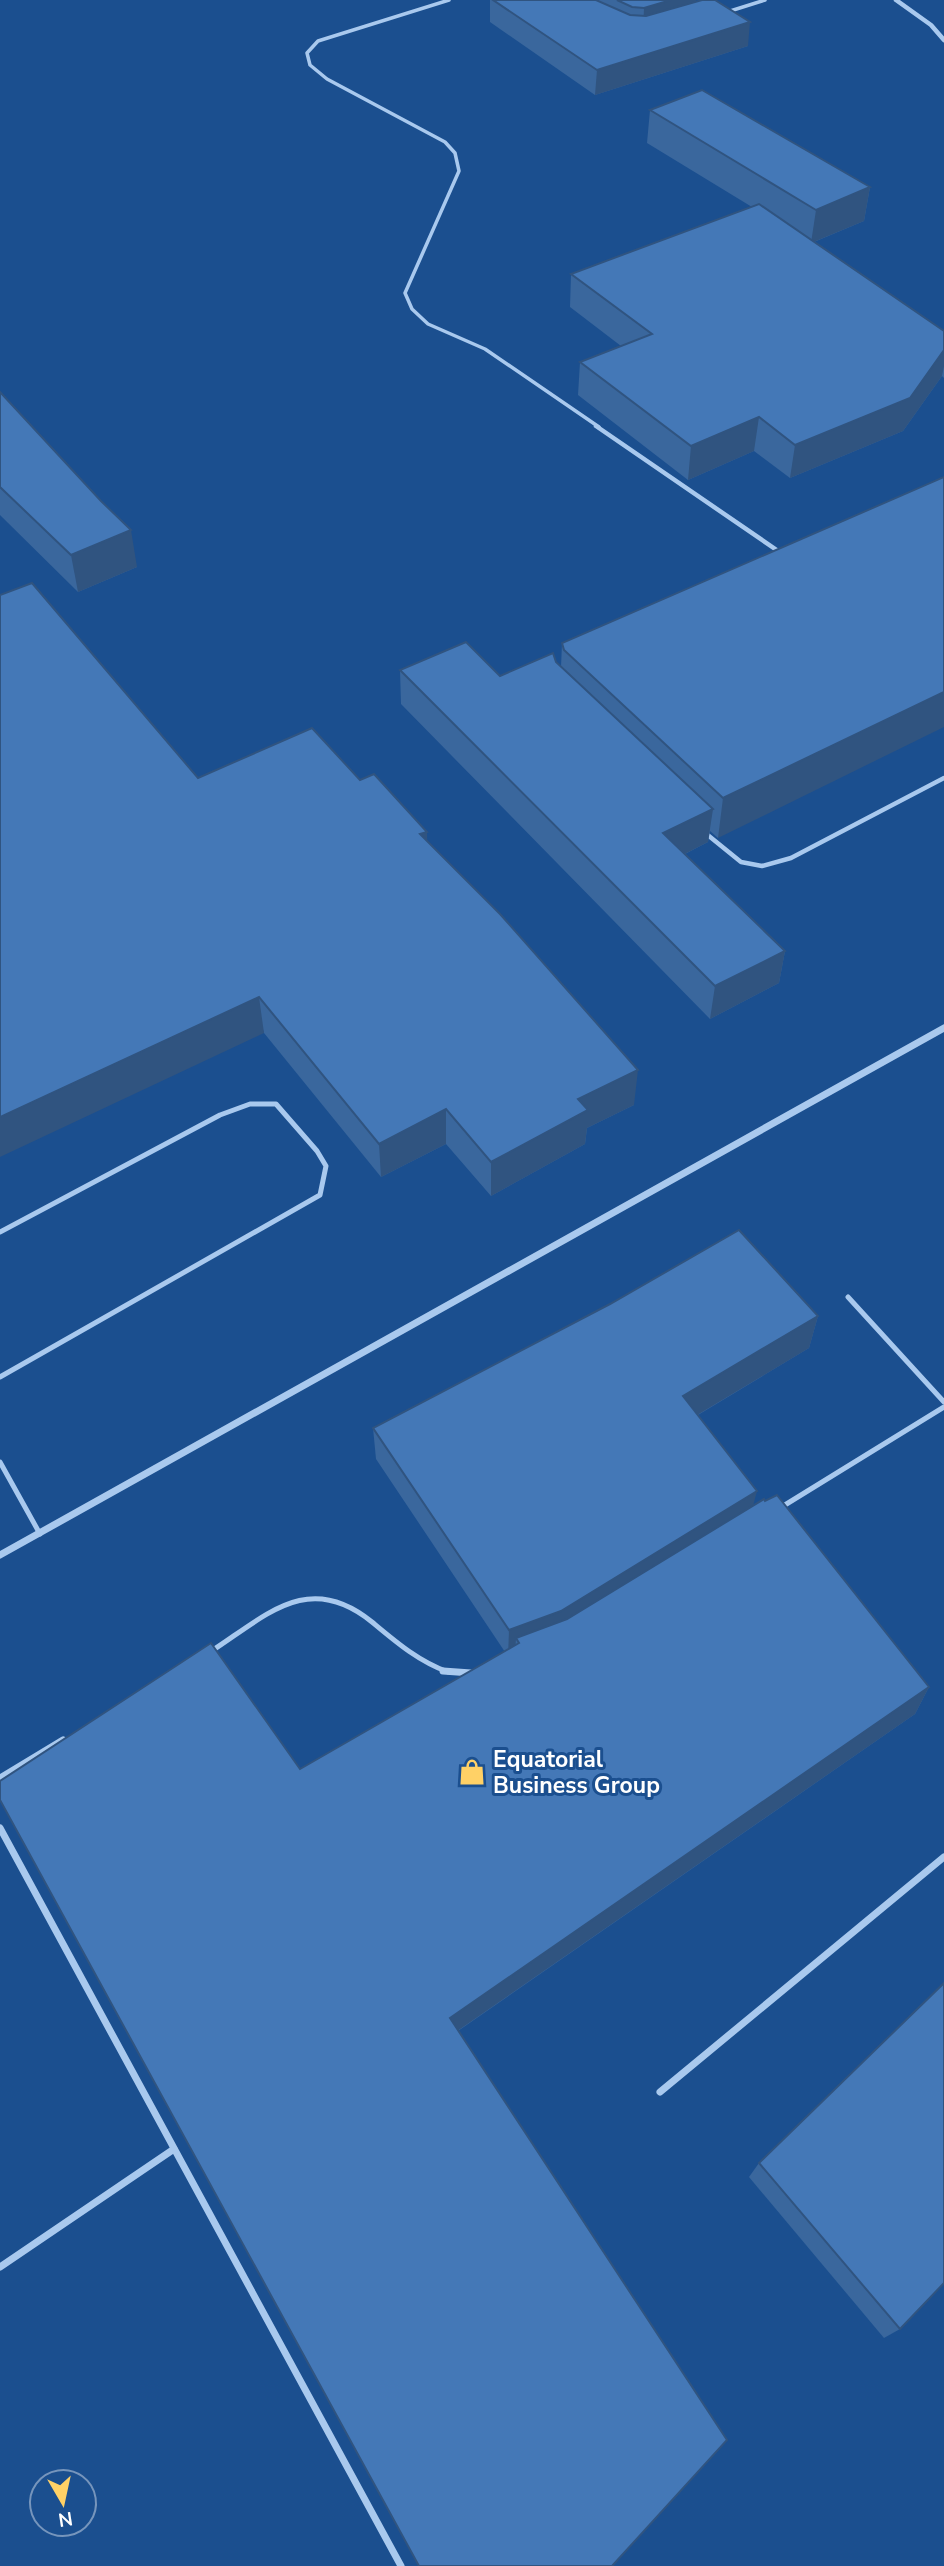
<svg xmlns="http://www.w3.org/2000/svg" width="944" height="2566" font-family="'Nunito Sans',sans-serif">
  <style>
    .lines { fill: none; stroke-linecap: round; stroke-linejoin: round }
    .lane-far3 { stroke: #a9c9ee; stroke-width: 3.5 }
    .lane-far2 { stroke: #a9c9ee; stroke-width: 4.5 }
    .lane-far1 { stroke: #a9c9ee; stroke-width: 5 }
    .lane { stroke: #a9c9ee; stroke-width: 7 }
    .street-far1 { stroke: #a9c9ee; stroke-width: 4.5 }
    .street { stroke: #a9c9ee; stroke-width: 7 }
    .wall { fill: #3a679d }
    .shaded-wall { fill: #305480 }
    .building { fill: #4478b7; stroke: #305480; stroke-width: 2 }
    .labels { text-anchor: middle; dominant-baseline: central; stroke-width: 6; stroke-linejoin: round; paint-order: stroke }
    .poi-label { font-size: 23px; font-weight: bold; fill: #fff; stroke: #1b4f8f; text-anchor: start }
  </style>
  <rect width="100%" height="100%" fill="#1b4f8f"/>
  <g class="lines">
    <g class="lane-far3">
      <path d="M449 0 318 41 307 53 310 65 327 79 445 142 455 153 459 171 405 293 412 309 428 324 485 349 599 427"/>
      <path d="M727 12 765 0"/>
    </g>
    <g class="lane-far2">
      <path d="M596 426 781 553"/>
      <path d="M704 832 741 862 762 866 791 858 944 778"/>
    </g>
    <g class="lane-far1">
      <path d="M0 1232 220 1115 250 1104H276L317 1151 326 1166 320 1195 0 1377"/>
      <path d="M848 1297 944 1402"/>
      <path d="M0 1462 40 1534"/>
      <path d="M780 1508 944 1407"/>
      <path d="M210 1652C266 1616 308 1570 372 1622 396 1642 418 1661 448 1672"/>
    </g>
    <g class="lane">
      <path d="M443 1671 471 1673"/>
      <path d="M0 1778 63 1740"/>
      <path d="M0 1828 401 2566"/>
      <path d="M660 2092 944 1857"/>
      <path d="M0 2267 174 2149"/>
    </g>
    <path class="street-far1" d="M896 0 931 25 944 40"/>
    <path class="street" d="M0 1555 944 1028"/>
  </g>
  <g class="wall">
    <path d="M490 0H696V2L748 46 595 95 490 22Z"/>
    <path d="M650 110 870 187 864 221 814 242 944 331V378L942 376 903 431 790 478 754 451 688 480 578 395 580 362 621 346 570 307 571 274 752 207 647 143Z"/>
    <path d="M0 392 137 567 78 592 0 515Z"/>
    <path d="M944 477 718 838 710 831 708 842 685 854 785 951 779 983 710 1019 401 704 400 670 500 676 556 662 561 667 562 643Z"/>
    <path d="M198 778 360 780 427 842 634 1105 587 1128 585 1144 491 1196 446 1144 381 1177 264 1033Z"/>
    <path d="M818 1316 809 1348 698 1415 753 1505 929 1687 915 1714 458 2031 612 2566 300 1769 505 1652 376 1459 373 1428Z"/>
    <path d="M759 2163 900 2329 884 2338 749 2177Z"/>
  </g>
  <g class="shaded-wall">
    <path d="M671 0H696L695 16 643 32 644 8Z"/>
    <path d="M750 22 748 46 595 95 597 70Z"/>
    <path d="M870 187 864 221 811 243 816 210Z"/>
    <path d="M944 350V366L942 376 903 431 790 478 795 445Z"/>
    <path d="M759 417 754 451 688 480 691 446Z"/>
    <path d="M131 530 137 567 78 592 71 555Z"/>
    <path d="M944 692V727L718 838 723 798Z"/>
    <path d="M713 809 708 842 659 867 663 833Z"/>
    <path d="M427 832 428 869 420 834Z"/>
    <path d="M785 951 779 983 710 1019 715 986Z"/>
    <path d="M259 997 264 1033 0 1157V1117Z"/>
    <path d="M638 1070 634 1105 587 1128 585 1144 491 1196V1162L578 1099Z"/>
    <path d="M446 1109V1144L381 1177 379 1144Z"/>
    <path d="M818 1316 809 1348 677 1427 683 1396Z"/>
    <path d="M757 1491 749 1521 559 1638 519 1643 516 1638 515 1655 508 1657 509 1630Z"/>
    <path d="M929 1687 915 1714 450 2036V2018Z"/>
  </g>
  <g class="building">
    <path d="M493 0H596L630 15 646 16 702 0H715L750 22 597 70Z"/>
    <path d="M617 0H671L644 8 632 7Z"/>
    <path d="M702 90 870 187 816 210 650 110Z"/>
    <path d="M759 204 944 331V350L910 398 795 445 759 417 691 446 580 362 652 334 571 274Z"/>
    <path d="M0 392 101 501 131 530 71 555 0 487Z"/>
    <path d="M944 477V692L723 798 564 650 562 643Z"/>
    <path d="M32 583 198 778 312 728 360 780 374 774 427 832 420 834 500 914 638 1070 578 1099 588 1110 491 1162 446 1109 379 1144 259 997 0 1117V595Z"/>
    <path d="M466 642 500 676 553 653 556 662 713 809 663 833 785 951 715 986 400 670Z"/>
    <path d="M739 1230 818 1316 683 1396 757 1491 561 1611 509 1630 373 1428 610 1304Z"/>
    <path d="M777 1495 929 1687 450 2018 727 2440 612 2566H419L0 1800V1781L211 1643 300 1769 519 1643 516 1638 567 1619 764 1499 765 1501Z"/>
    <path d="M944 1983V2283L900 2329 759 2163Z"/>
  </g>
  <defs>
    <g id="shop-bare" transform="scale(2.1)"><path d="M-5-2.5h2.3a2.7 3.5 0 0 1 5.4 0H5L5.5 6h-11ZM-1.5-2.5h3a1.5 2.3 0 0 0-3 0Z" fill="#ffd166" stroke="#1b4f8f" stroke-width="2.5" paint-order="stroke"/></g>
  </defs>
  <g fill-rule="evenodd">
    <use href="#shop-bare" x="472" y="1772"/>
  </g>
  <g class="labels">
    <g class="poi-label">
      <text x="493" y="1759">Equatorial<tspan x="493" dy="26">Business Group</tspan></text>
    </g>
  </g>
  <g transform="translate(63 2503) rotate(171)"><circle r="33" fill="#1b4f8f" stroke="#7695bc" stroke-width="2"/>
  <path d="M0-5L12 26L0 18L-12 26Z" fill="#ffd166"/>
  <text y="-10" font-size="19" font-weight="bold" text-anchor="middle" fill="#ffffff">N</text>
  </g>
</svg>
